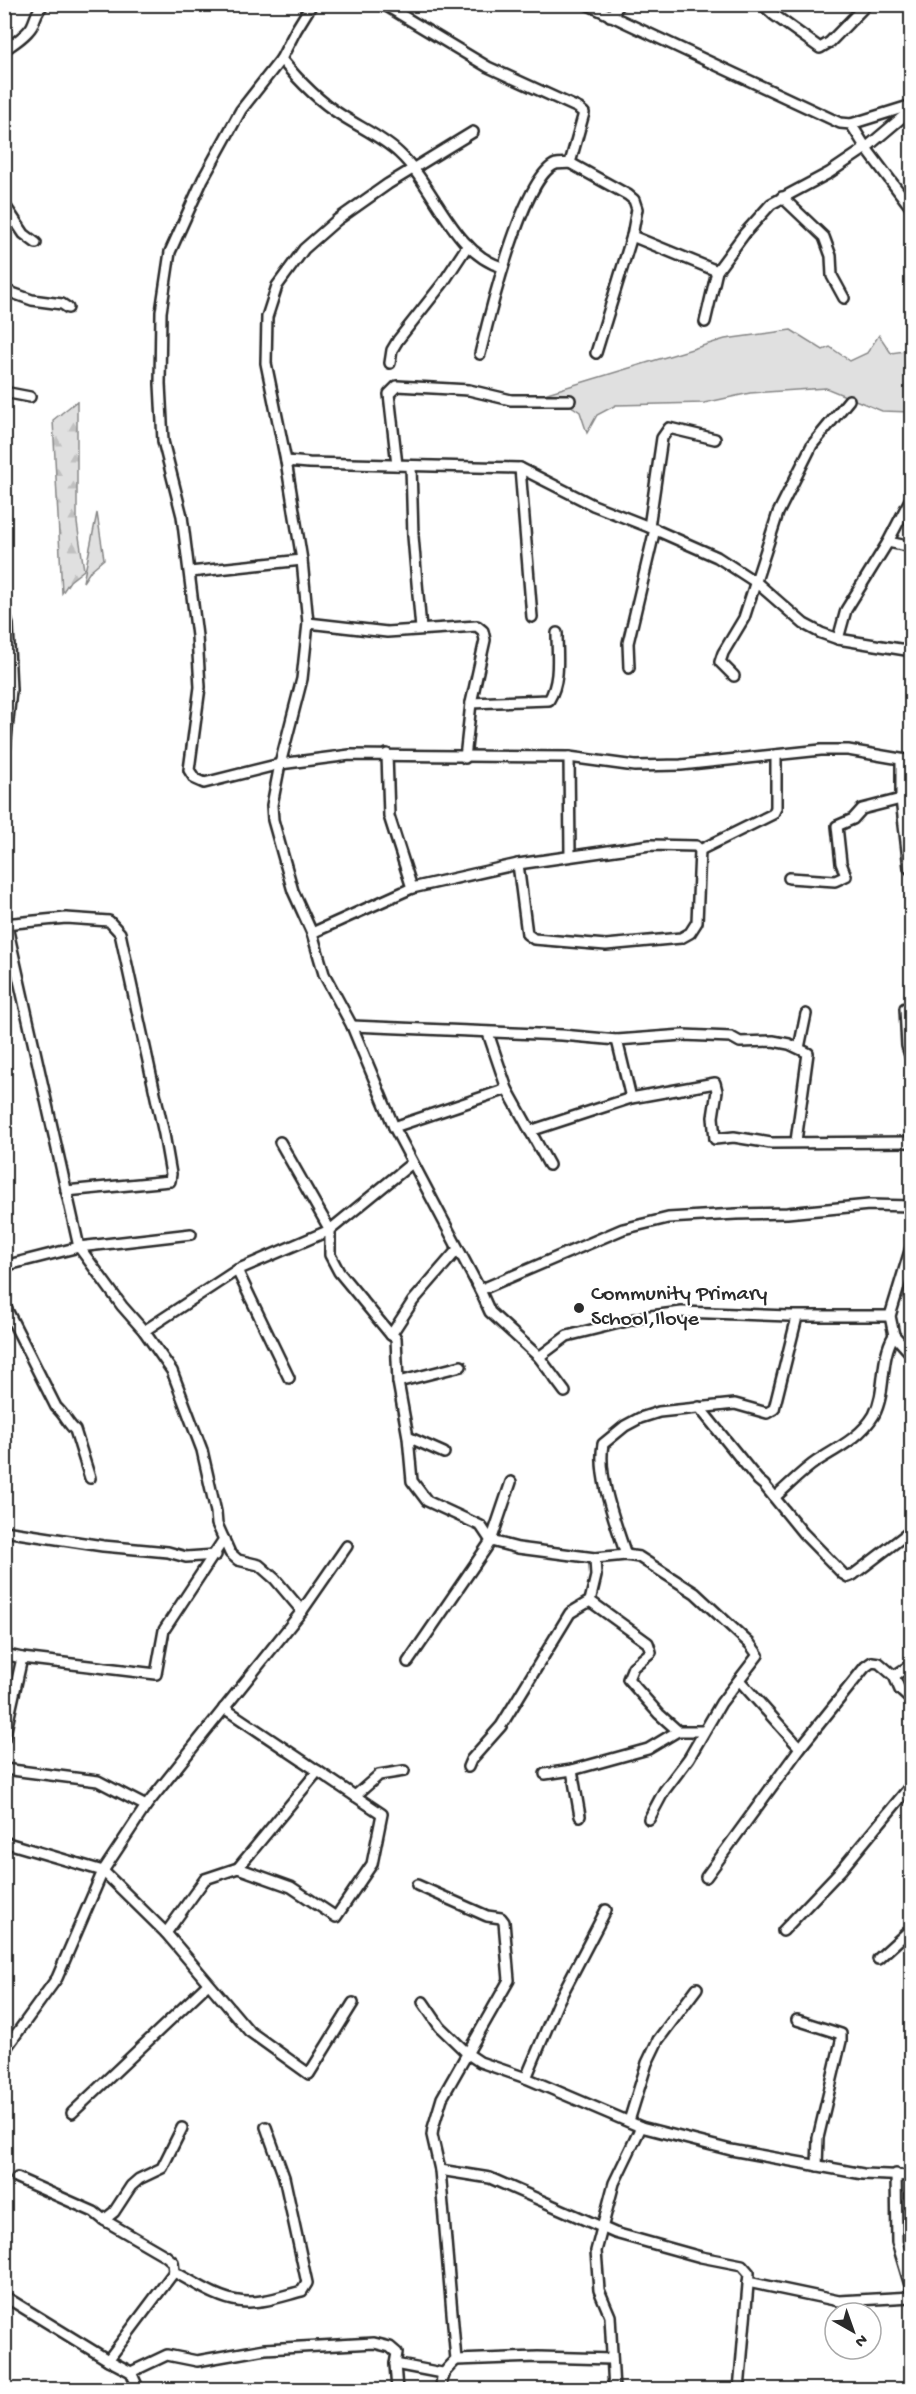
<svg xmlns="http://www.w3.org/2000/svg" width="916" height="2394" font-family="'Gochi Hand',sans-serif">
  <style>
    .grass { fill: #e0e0e0; stroke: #868686; stroke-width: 1.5 }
    .forest { fill: url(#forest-firs); stroke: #868686; stroke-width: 1.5 }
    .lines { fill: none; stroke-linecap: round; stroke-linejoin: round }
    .minor-casing { stroke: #2b2b2b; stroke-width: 14 }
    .minor { stroke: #fff; stroke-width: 9 }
    .poi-dot { fill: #2b2b2b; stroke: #fff; stroke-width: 2 }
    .labels { text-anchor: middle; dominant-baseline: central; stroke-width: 4.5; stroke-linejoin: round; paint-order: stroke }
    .poi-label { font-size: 22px; fill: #2b2b2b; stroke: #fff; text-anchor: start }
  </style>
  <defs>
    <pattern id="forest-firs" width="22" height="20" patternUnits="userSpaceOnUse" patternTransform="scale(1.5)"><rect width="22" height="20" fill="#e0e0e0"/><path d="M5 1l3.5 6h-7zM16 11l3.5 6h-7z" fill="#c0c0c0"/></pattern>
  </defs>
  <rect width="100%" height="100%" fill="#fff"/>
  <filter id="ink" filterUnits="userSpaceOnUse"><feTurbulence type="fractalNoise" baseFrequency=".0167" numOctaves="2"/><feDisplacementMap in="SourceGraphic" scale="12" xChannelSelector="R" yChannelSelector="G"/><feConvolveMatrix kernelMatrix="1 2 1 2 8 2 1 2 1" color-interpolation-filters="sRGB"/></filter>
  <g filter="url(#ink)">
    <g class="grass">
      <path d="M791 330 823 350 830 347 850 361 867 353 879 335 891 353 911 350V412L882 411 826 388 750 393 704 403 616 405 597 415 587 433 580 412 561 399 499 403 514 396 544 394 725 339Z"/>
      <path d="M97 513 104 559 91 570 83 582Z"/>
    </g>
    <path class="forest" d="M77 401V523L84 570 70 581 62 593 53 420Z"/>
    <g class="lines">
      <g class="minor-casing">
        <g id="minor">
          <path d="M312 4 296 30 281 59 241 110 203 179 170 252 161 312 160 384 163 441 182 516 197 636 200 687 189 770 195 779 204 783 280 764 350 755 569 757 635 766 681 765 821 750H848L912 761"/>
          <path d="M383 4 488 67 578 108 584 113 570 163 628 195 634 200 637 209 632 236 596 353"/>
          <path d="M586 4 840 123 851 124 912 105"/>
          <path d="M762 4 774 15 820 48 830 42 867 4"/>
          <path d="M610 16 620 4"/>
          <path d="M4 50C13 44 26 36 32 26 36 18 36 11 44 4"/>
          <path d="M281 59C299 81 317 100 341 115 361 128 382 137 399 153 435 186 453 253 502 267"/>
          <path d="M851 124 866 148 912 209"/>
          <path d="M473 132 388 184 337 220 304 249 277 286 267 317 266 363 286 461 302 560 308 623 302 679 280 764 272 805 273 820 293 891 312 933 324 974 352 1026 394 1127 480 1290 490 1312 539 1357 565 1392"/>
          <path d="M782 197 824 237 831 256 832 276 844 298"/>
          <path d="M4 204 24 234 36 243"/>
          <path d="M632 236 717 271"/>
          <path d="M4 290 32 300 62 304 68 308"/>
          <path d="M705 322 717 271 745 233 771 204 829 173 866 148 912 109"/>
          <path d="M480 354C488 320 523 175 556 164 560 163 566 164 570 163"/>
          <path d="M390 363 392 350 398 340 443 283 468 245"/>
          <path d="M4 392 30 397"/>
          <path d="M286 461 309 463 520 468 593 505 649 527 717 557 757 583 804 624 821 633 838 639 912 651"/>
          <path d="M397 465 389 394 397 386 469 390 511 400H570"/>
          <path d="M411 466 413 536 421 629"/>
          <path d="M520 468 532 617"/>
          <path d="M649 527 662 438 669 428 715 439"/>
          <path d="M888 542 912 547"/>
          <path d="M190 572 302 560"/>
          <path d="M4 611 8 625 11 690 4 760"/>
          <path d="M308 623 387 632 477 626 483 631 485 640 471 703 465 758"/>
          <path d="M838 639 846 610 888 542 912 496"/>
          <path d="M629 668 628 643 655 529"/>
          <path d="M734 676 720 662 723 653 744 618 778 513 812 445 849 400"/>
          <path d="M471 703 549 700C561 680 557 656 557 633"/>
          <path d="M387 754 389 816 412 888"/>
          <path d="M569 757 570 855"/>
          <path d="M901 760V799L909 868 912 871"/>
          <path d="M700 850 773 814 776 808V755"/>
          <path d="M518 864 527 934 534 939 606 945 681 938 690 933 697 922 700 850"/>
          <path d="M789 878 835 881 846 876 841 863 837 826 853 819 862 809 901 799"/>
          <path d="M4 913 79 1247 122 1306 144 1331 172 1371 202 1450 216 1512 217 1524 230 1553 238 1560 259 1565 275 1579 302 1611"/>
          <path d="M4 924 66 918 109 921 120 933 164 1134 171 1174 170 1181 66 1191"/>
          <path d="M312 933 412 888 518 864 650 845 696 846 700 850"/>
          <path d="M905 1008 907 1046 912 1062"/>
          <path d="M352 1026 562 1035 617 1040 683 1035 731 1037 740 1042 773 1041 789 1044 808 1053 796 1141"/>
          <path d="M488 1033 507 1089 549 1165"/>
          <path d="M617 1040 631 1098"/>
          <path d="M799 1048 806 1014"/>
          <path d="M394 1127 507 1089"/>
          <path d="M530 1131 631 1098 715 1083 717 1091 713 1117 715 1139 734 1137 771 1143 912 1142"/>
          <path d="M280 1142 330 1230V1255L339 1272 391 1335"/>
          <path d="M912 1244 890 1316 894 1335 912 1355"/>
          <path d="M458 1249 413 1301 391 1335 396 1338 398 1382 408 1437 412 1481 427 1501 481 1526 491 1541 518 1548 595 1558 626 1555 639 1557 695 1593 750 1644 758 1655 721 1703 689 1758 664 1791 649 1819"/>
          <path d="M4 1266 79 1247 191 1234"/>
          <path d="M237 1270 289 1378"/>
          <path d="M480 1290 623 1229 668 1218 736 1214 787 1213 869 1205 912 1206"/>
          <path d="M4 1304 56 1407C65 1415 67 1423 75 1430L90 1478"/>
          <path d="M144 1331 237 1270 330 1230 412 1163"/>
          <path d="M539 1357 567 1336 643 1317 682 1312 789 1316H890"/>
          <path d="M398 1382 461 1366"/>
          <path d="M699 1407 758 1480 764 1485 803 1533 843 1574 848 1577 853 1575 912 1530"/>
          <path d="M408 1437 444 1453"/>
          <path d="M775 1497C789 1485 802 1471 817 1461 838 1448 861 1437 874 1415 887 1390 879 1360 894 1335"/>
          <path d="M4 1531 103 1546 168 1552 186 1557 216 1555"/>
          <path d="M626 1555C616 1524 597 1477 603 1444L625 1426 640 1418 659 1412 735 1404 767 1413 774 1409 797 1317"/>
          <path d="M590 1601 648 1643 651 1652 633 1667 628 1679 659 1714 678 1731H704"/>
          <path d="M4 1654 22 1658 156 1674 164 1630 224 1539"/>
          <path d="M408 1662 491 1541 511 1482"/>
          <path d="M894 1676 912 1664"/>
          <path d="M739 1680 800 1748"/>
          <path d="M224 1708 355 1796 379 1775 404 1771"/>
          <path d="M4 1739 22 1658"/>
          <path d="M468 1767 471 1760 501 1726 570 1613 590 1601 596 1576 595 1558"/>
          <path d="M4 1769 98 1781 146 1806"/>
          <path d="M572 1770 580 1816"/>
          <path d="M545 1774 572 1770 648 1749 678 1731"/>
          <path d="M4 1842 103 1871 166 1933 205 1879 238 1868 291 1887 336 1917 372 1864 382 1814 355 1796"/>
          <path d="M238 1868 318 1771"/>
          <path d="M706 1877 800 1748 865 1667 872 1662 879 1663 894 1676 900 1690 912 1701"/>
          <path d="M417 1885 487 1916 501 1918 504 1922 509 1980 442 2098 433 2128 432 2135 440 2170 456 2360C446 2370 439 2375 442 2390"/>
          <path d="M783 1931 841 1870 912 1784"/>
          <path d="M166 1933 249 2031 309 2074 353 2003"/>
          <path d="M878 1959 912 1928"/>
          <path d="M423 2002 440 2027 468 2054 480 2062 526 2078 641 2127 731 2150 863 2174 912 2176"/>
          <path d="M797 2020 841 2034V2041L818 2138 817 2166"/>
          <path d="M4 2051 57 1978 103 1871 146 1806 302 1611 347 1546"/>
          <path d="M526 2078 558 2002 606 1910"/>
          <path d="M72 2113 208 1984"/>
          <path d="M629 2121 647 2063 658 2040 697 1988"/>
          <path d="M440 2170 490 2178 615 2233 701 2257 742 2265 749 2273 739 2390"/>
          <path d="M896 2174 897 2242 912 2292"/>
          <path d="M17 2178 94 2212 104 2220 166 2256 173 2262 174 2272C194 2282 216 2298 238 2301 259 2305 282 2296 302 2291L307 2283 284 2177 266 2127"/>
          <path d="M104 2220 114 2212 131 2186 139 2179 162 2168 182 2128"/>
          <path d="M748 2282 839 2301 912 2297"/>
          <path d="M4 2296 108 2360 131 2372 139 2390"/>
          <path d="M108 2360 174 2272"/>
          <path d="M456 2360 538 2357 612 2359"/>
          <path d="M395 2364 442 2373"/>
          <path d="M131 2372 167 2355 197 2361 265 2349 374 2343 390 2347 397 2353 395 2364 397 2390"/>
          <path d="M614 2390 610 2316 599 2290 596 2251 614 2183 641 2127"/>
        </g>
      </g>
      <use href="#minor" class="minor"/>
    </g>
  </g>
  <circle class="poi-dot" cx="579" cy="1308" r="6"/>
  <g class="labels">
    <g class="poi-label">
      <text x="591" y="1295">Community Primary<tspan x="591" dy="25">School,Iloye</tspan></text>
    </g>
  </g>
  <rect width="916" height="2394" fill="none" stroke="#fff" stroke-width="24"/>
  <rect x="12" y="12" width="892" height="2370" fill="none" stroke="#2b2b2b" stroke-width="2" filter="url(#ink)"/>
  <g transform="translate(853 2331) rotate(140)"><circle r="28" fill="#ffffff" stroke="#aaaaaa" stroke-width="1.5"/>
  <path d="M0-4.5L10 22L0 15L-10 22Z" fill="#2b2b2b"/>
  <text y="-9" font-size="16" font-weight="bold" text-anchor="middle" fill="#2b2b2b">N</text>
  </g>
</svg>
